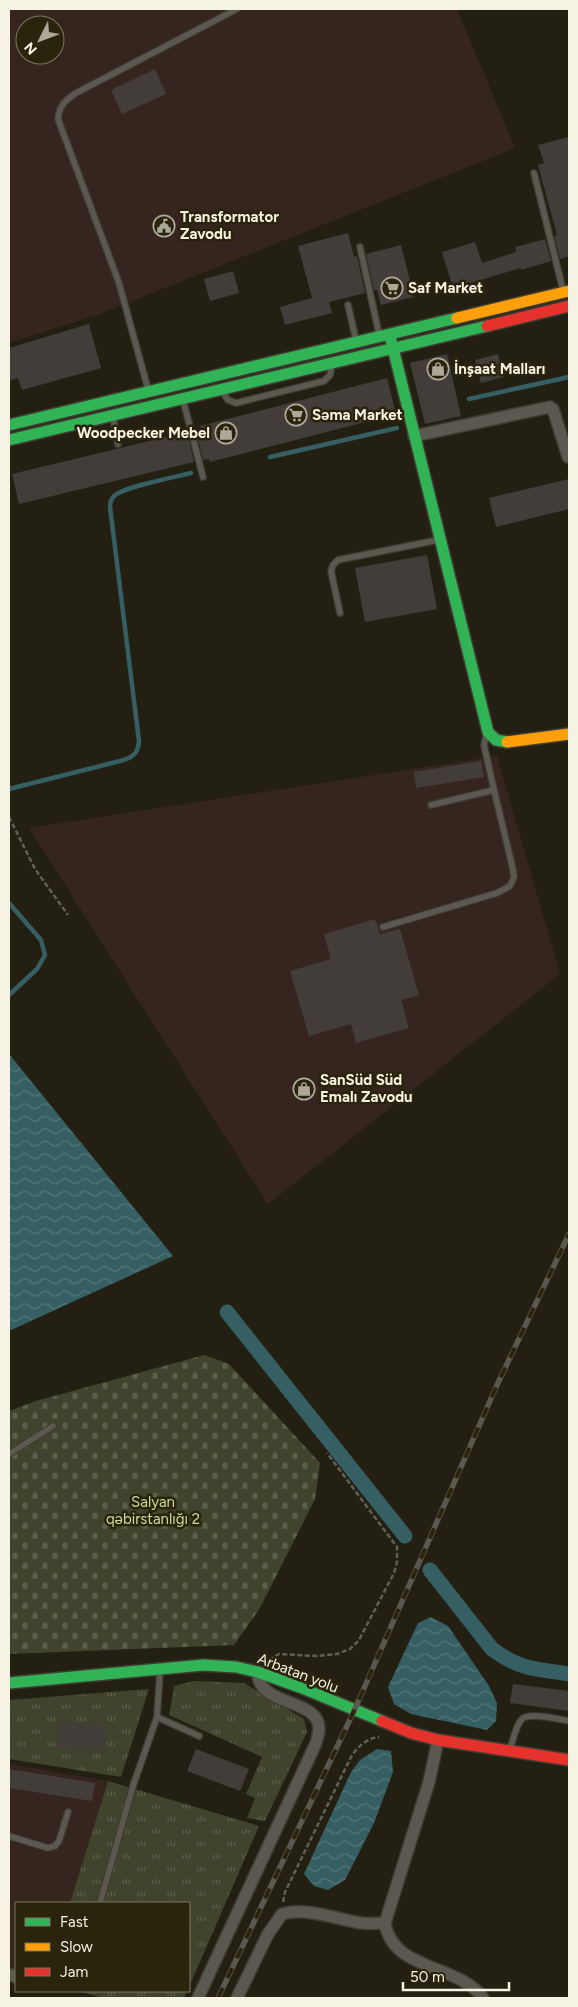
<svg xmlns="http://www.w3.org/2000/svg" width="578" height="2007" font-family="Figtree,sans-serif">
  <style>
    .industrial { fill: #36251f; fill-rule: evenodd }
    .grass { fill: url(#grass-tufts) }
    .cemetery { fill: url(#cemetery-stones) }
    .water { fill: url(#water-waves) }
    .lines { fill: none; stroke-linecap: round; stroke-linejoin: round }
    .stream { stroke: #365f63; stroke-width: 4.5 }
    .canal { stroke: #365f63; stroke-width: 15 }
    .building { fill: #433d3a }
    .lane-casing { stroke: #3f3c33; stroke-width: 8 }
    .street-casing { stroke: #3f3c33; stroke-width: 14 }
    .fast-casing { stroke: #3f3c33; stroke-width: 14 }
    .slow-casing { stroke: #3f3c33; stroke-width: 14 }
    .jam-casing { stroke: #3f3c33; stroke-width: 14 }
    .path { stroke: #615f56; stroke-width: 2.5; stroke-dasharray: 5 2.5; stroke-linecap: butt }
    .lane { stroke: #5b594f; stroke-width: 5.5 }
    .street { stroke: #5b594f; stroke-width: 11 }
    .fast { stroke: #30b455; stroke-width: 11 }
    .slow { stroke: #ff9f0a; stroke-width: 11 }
    .jam { stroke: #e5322d; stroke-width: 11 }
    .rail-casing { stroke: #5b584f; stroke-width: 5.5 }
    .rail { stroke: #2a240c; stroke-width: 4; stroke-dasharray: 11; stroke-linecap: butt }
    .labels { text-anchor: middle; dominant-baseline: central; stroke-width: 5; stroke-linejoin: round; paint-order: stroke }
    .poi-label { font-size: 15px; font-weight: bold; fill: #f6f3e4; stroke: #2a240c; text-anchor: start }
    .park-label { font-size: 15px; fill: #ccda9e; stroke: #2a240c }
    .street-label { font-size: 15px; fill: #f6f3e4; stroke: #2a240c }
  </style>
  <defs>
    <pattern id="grass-tufts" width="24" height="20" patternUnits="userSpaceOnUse" patternTransform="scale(1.25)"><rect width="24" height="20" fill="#40442c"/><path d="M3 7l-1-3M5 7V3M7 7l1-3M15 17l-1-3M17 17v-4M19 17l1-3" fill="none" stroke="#5c5f4a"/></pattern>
    <pattern id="cemetery-stones" width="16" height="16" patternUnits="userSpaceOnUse" patternTransform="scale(1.25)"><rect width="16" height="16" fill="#40442c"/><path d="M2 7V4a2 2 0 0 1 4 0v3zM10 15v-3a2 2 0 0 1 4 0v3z" fill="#5c5f4a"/></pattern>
    <pattern id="water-waves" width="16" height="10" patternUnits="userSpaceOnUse" patternTransform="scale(1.25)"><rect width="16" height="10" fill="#365f63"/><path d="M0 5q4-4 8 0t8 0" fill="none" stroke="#547679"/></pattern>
  </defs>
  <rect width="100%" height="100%" fill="#232013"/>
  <g class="industrial">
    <path d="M9 9H457L515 148 97 315 9 343ZM25 25H55V55H25Z"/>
    <path d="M497 756 560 974 268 1204 29 828Z"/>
    <path d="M9 1764 108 1781 70 1903H16V1970L9 1967Z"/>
  </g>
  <g class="grass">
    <path d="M194 1681 244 1683 304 1719 307 1732 265 1821 247 1818 255 1798 246 1794 262 1757 169 1715 174 1686Z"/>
    <path d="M149 1689 121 1777 9 1759V1700Z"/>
    <path d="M108 1781 259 1826 189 1987V1903H70Z"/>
    <path d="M79 1991H187L184 1998H103Z"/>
  </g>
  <path class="cemetery" d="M204 1355 229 1364 320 1463 315 1499 260 1608 234 1645 9 1654V1411L36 1401Z"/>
  <g class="water">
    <path d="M9 1054 173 1256 9 1331Z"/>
    <path d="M431 1617 448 1626 489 1686 497 1703 496 1721 487 1730 411 1714 394 1704 388 1687 418 1623Z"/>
    <path d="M377 1749 391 1751 393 1772 374 1823 345 1880 328 1890 314 1886 304 1874 351 1772 360 1760Z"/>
  </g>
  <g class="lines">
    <g class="stream">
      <path d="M469 399 569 377"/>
      <path d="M270 457 397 428"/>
      <path d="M9 789 124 760C134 756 138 753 139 741L110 507C110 503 111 499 114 496 124 487 175 477 191 473"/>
      <path d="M9 903 41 940 45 955 37 969 9 995"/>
    </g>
    <g class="canal">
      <path d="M227 1312 405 1536"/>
      <path d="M430 1570 492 1649C520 1670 537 1669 569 1674"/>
    </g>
  </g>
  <g class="building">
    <path d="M155 69 166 94 122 114 111 90Z"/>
    <path d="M569 137V256L560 259 554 236 557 235 538 165 544 163 538 145Z"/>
    <path d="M348 233 354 257 357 256 365 293 329 302 332 313 285 325 280 307 312 298 298 246Z"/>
    <path d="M545 239 551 261 521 270V268L453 288 442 252 475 242 482 263 516 252 515 247Z"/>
    <path d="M401 245 414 297 381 305 377 290H374L366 254Z"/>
    <path d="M233 271 239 293 210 301 204 279Z"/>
    <path d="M89 324 101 368 22 390 18 378 9 381V348Z"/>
    <path d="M447 354 461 416 425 424 410 363Z"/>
    <path d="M498 354 504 377 481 383 475 360Z"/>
    <path d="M387 378 396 414 210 462 209 459 203 460 196 430 201 429 200 426Z"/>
    <path d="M187 432 194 462 19 504 12 474Z"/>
    <path d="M569 479V509L496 527 489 498Z"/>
    <path d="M427 555 437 609 365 622 355 568Z"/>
    <path d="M481 761 484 777 416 788 414 772Z"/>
    <path d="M375 919 380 934 400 929 419 995 401 1000 409 1028 356 1043 351 1024 309 1036 290 971 331 959 324 934Z"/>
    <path d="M513 1684 569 1691V1711L510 1703Z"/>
    <path d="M58 1722 106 1724 105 1750 57 1748Z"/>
    <path d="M196 1749 249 1769 240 1791 187 1771Z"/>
    <path d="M9 1769 95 1783 92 1801 9 1788Z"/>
  </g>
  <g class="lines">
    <g class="lane-casing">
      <g id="lane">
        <path d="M534 173 563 290"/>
        <path d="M360 247 379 334"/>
        <path d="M348 305 356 340"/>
        <path d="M148 389 119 283 58 119C59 105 66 100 76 93L237 9"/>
        <path d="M222 391 228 400 236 403 324 381 330 375 332 366"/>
        <path d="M183 400 203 477"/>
        <path d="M113 417 118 444"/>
        <path d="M340 613 331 571 333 565 338 560 438 540"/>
        <path d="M431 805 494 790 484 745 487 733"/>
        <path d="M383 927 497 893 510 886 514 877 512 865 494 790"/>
        <path d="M9 1454 53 1426"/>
        <path d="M157 1717 199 1736"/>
        <path d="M510 1749C513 1740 516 1725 522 1719 529 1712 559 1719 569 1721"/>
        <path d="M9 1836 48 1848 55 1846 59 1841 68 1812"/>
        <path d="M100 1903 133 1786 157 1717 160 1671"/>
      </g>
    </g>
    <g class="street-casing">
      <g id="street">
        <path d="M414 436 550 407 553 409 568 457"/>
        <path d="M438 1740 429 1782 385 1923C392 1971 459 1964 483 1998"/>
        <path d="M9 1974 16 1977"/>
        <path d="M198 1998 316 1743C318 1736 321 1727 317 1720 306 1699 257 1703 258 1672"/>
        <path d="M237 1998 268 1934 282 1914C309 1907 334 1919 361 1923 368 1924 377 1923 385 1923"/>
      </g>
    </g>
    <g class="fast-casing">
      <g id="fast">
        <path d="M390 336 488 732 496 740 507 742"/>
        <path d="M9 425 457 318"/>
        <path d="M9 440 487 326"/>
        <path d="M9 1683 203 1665 236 1667 258 1672 302 1688 382 1721"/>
      </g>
    </g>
    <g class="slow-casing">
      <g id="slow">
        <path d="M457 318 569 291"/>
        <path d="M507 742 569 734"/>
      </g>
    </g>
    <g class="jam-casing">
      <g id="jam">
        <path d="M487 326 569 306"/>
        <path d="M382 1721 411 1733 438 1740 569 1760"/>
      </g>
    </g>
    <g class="path">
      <path d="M9 817 35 869 68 915"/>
      <path d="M269 1660 279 1654 316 1656 337 1654 350 1649 359 1640 394 1573 397 1562V1547L327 1453"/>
      <path d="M283 1902 285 1892 352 1755C359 1746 367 1738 379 1737"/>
    </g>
    <use href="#lane" class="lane"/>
    <use href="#street" class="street"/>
    <use href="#fast" class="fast"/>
    <use href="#slow" class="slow"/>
    <use href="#jam" class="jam"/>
    <g class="rail-casing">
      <path id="rail" d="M218 1998 354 1711 497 1385 569 1234"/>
    </g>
    <use href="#rail" class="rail"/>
  </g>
  <defs>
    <g id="civic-ring" transform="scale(1.125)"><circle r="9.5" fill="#2a240c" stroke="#aca99b" stroke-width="1.5"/><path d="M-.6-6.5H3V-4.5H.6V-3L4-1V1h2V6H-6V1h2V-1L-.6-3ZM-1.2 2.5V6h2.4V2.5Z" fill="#aca99b"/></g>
    <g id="supermarket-ring" transform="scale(1.125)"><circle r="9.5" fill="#2a240c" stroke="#aca99b" stroke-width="1.5"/><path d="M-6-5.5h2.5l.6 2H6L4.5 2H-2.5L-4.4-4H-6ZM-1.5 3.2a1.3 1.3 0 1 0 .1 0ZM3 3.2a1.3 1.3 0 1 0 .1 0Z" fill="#aca99b"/></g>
    <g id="shop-ring" transform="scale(1.125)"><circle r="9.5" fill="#2a240c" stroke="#aca99b" stroke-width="1.5"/><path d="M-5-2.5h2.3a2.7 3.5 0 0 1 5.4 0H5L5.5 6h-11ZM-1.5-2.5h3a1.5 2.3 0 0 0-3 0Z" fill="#aca99b"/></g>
  </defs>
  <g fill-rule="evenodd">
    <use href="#civic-ring" x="164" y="226"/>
    <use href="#supermarket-ring" x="392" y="288"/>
    <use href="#shop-ring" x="438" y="369"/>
    <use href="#supermarket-ring" x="296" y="415"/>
    <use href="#shop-ring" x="226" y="433"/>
    <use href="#shop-ring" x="304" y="1089"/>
  </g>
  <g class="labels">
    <g class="poi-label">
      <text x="180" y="217">Transformator<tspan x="180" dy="17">Zavodu</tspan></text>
      <text x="408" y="288">Saf Market</text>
      <text x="454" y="369">İnşaat Malları</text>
      <text x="312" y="415">Səma Market</text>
      <text x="210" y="433" text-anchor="end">Woodpecker Mebel</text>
      <text x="320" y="1080">SanSüd Süd<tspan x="320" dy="17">Emalı Zavodu</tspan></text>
    </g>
    <g class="park-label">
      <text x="153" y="1502">Salyan<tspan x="153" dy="17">qəbirstanlığı 2</tspan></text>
    </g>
    <g class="street-label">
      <text transform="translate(298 1673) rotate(21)">Arbatan yolu</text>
    </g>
  </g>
  <rect width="578" height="2007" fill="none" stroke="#f6f3e4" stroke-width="20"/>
  <rect x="15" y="1902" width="175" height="90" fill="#2a240c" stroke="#7c7762"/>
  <rect x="25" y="1918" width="25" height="8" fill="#30b455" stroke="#7c7762"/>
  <text x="60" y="1927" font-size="15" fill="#f6f3e4">Fast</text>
  <rect x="25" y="1943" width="25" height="8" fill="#ff9f0a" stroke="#7c7762"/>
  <text x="60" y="1952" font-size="15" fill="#f6f3e4">Slow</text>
  <rect x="25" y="1968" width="25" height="8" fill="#e5322d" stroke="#7c7762"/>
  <text x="60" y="1977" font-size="15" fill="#f6f3e4">Jam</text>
  <g transform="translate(40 40) rotate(228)"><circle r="24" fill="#2a240c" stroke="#7c7762"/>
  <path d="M0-4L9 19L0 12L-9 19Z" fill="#aca99b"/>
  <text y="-8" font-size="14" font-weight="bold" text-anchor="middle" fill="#f6f3e4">N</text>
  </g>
  <path d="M403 1982v8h106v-8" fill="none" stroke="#f6f3e4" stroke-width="2.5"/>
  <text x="410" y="1982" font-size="15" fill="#f6f3e4" stroke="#2a240c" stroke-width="4" paint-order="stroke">50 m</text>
</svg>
